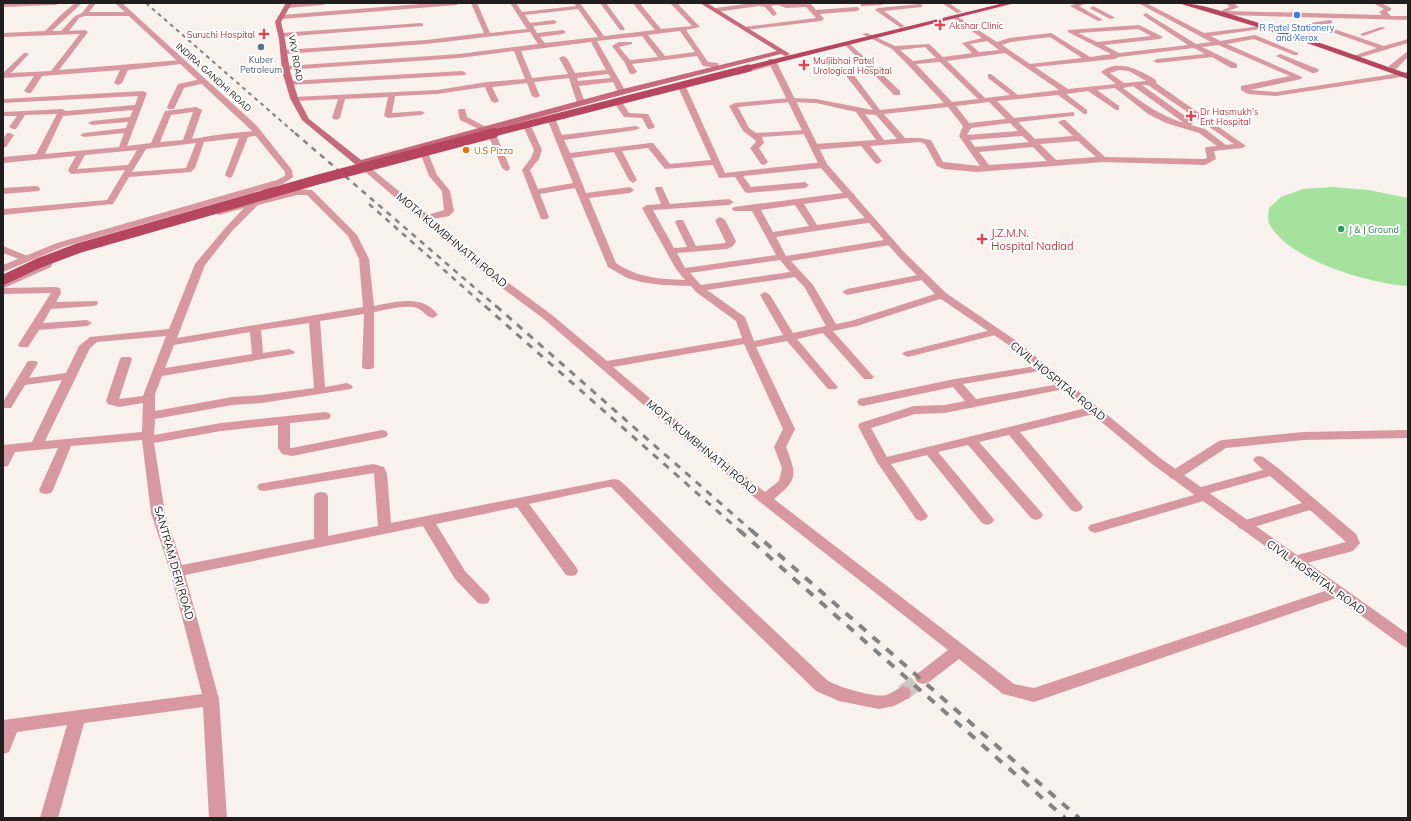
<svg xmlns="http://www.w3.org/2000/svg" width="1411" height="821" font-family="Mulish,sans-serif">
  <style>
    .green { fill: #a4e29e }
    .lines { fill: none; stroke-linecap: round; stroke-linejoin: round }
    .minor-tunnel { stroke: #cdc7c3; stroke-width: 16; stroke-dasharray: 16 8; stroke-linecap: butt }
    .minor { fill: #d898a2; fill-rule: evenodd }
    .tertiary { fill: #d898a2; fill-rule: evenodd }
    .secondary { fill: #c6697c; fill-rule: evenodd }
    .primary { fill: #b64560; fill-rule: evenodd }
    .rail-far3 { stroke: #86827f; stroke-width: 2; stroke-dasharray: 4 4; stroke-linecap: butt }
    .rail-far2 { stroke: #86827f; stroke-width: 2.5; stroke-dasharray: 5.5 5.5; stroke-linecap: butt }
    .rail-far1 { stroke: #86827f; stroke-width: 3; stroke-dasharray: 7 7; stroke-linecap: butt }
    .rail { stroke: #86827f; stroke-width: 4; stroke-dasharray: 9 9; stroke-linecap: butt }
    .primary-bridge-far1 { stroke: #b64560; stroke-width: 7 }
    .primary-bridge { stroke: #b64560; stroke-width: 10 }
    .shop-dot { fill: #3f7fe0; stroke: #fff; stroke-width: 1.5 }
    .health-dot { fill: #e0444e; stroke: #fff; stroke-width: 1.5 }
    .service-dot { fill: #5c6f8a; stroke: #fff; stroke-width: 1.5 }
    .food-dot { fill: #e8710a; stroke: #fff; stroke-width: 1.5 }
    .leisure-dot { fill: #2e9e5b; stroke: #fff; stroke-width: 1.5 }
    .labels { text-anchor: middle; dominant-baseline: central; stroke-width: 4; stroke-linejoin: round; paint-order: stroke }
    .far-health-label { font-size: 9px; fill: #be3a42; stroke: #fff; text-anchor: start }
    .far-shop-label { font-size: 9px; fill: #366cbe; stroke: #fff }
    .far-street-label { font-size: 9px; fill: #211e1d; stroke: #fff }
    .far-service-label { font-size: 9px; fill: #4e5e75; stroke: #fff }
    .far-food-label { font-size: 9px; fill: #c56008; stroke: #fff; text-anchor: start }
    .far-leisure-label { font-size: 9px; fill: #27864d; stroke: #fff; text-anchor: start }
    .health-label { font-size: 11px; fill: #be3a42; stroke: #fff; text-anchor: start }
    .street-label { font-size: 11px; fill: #211e1d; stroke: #fff }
  </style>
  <rect width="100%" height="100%" fill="#f8f1ec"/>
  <path class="green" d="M1333 187 1368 190 1408 198V286C1370 284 1287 260 1269 223 1267 219 1269 212 1269 208L1281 197 1303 189Z"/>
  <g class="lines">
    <path class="minor-tunnel" d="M903 693 923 678"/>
    <g class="minor">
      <path d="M3 3H59L56 5 3 7Z"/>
      <path d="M75 3H82L52 31H61L75 16 82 13 90 3H96L89 12H130L133 14 130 16H85L79 18 69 31 85 30 88 32 59 70 181 60 185 62 181 64 128 70 122 83 118 85 114 83 120 70 42 76 31 93H28L24 91 34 76 3 78V73L24 53H28V55L11 73 51 71 80 34 3 37V33L45 31 62 14Z"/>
      <path d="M300 3H326L323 5 287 8 284 6 287 4Z"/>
      <path d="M433 3H460L457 5 281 19 278 17 281 15Z"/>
      <path d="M471 3H477L490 33 527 29 510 3H516L522 12 576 6 574 3H580L604 36 655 30 635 6 634 5 636 3H643L641 5 661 29 692 26 670 3H677L700 27 686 30 708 62 718 63 719 67 715 69 711 67 703 66 697 56 632 64 637 72 633 74H630L625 63 612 46 619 42H632V44L619 47 630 60 658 57 642 36 597 41 626 92 625 94H619L613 82 579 86 585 103 581 105 577 103 569 78 534 82 540 96 536 98 532 96 527 83 492 87 499 101 495 103 491 101 485 87 437 94 395 96 392 113 421 111 425 113 421 115 388 118 384 116 388 97 345 99 340 118 336 120 332 118 338 99 294 101 290 99 294 97 437 90 487 82 525 79 514 51 459 58 286 70 282 68 286 66 459 54 538 44 530 32 426 44 284 54 280 52 284 50 426 40 484 33ZM578 9 598 37 545 43 540 37 563 34 566 32 563 30 537 33 533 26 554 24 557 22 554 20 530 23 525 15ZM680 31 695 52 665 56 648 35ZM591 42 606 70 575 73 567 58 563 56 559 58 568 74 532 78 521 51ZM608 74 611 78 578 81 577 78Z"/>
      <path d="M600 3H606L625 29 624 30H620Z"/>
      <path d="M752 3H810L816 10 857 7 860 9 857 11 820 14 824 19 821 21 746 30 744 29V27L816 18 806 7 786 8 778 5 771 6 777 14 774 16 772 15 765 7 759 6 716 12 713 10 716 8Z"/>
      <path d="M864 3H885L882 5 861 6V4Z"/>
      <path d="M942 3H949L962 12 957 13Z"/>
      <path d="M1077 3H1087L1079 6 1103 20 1098 21 1070 6Z"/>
      <path d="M1138 3H1146L1204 33 1270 25 1271 26 1268 28 1211 36 1220 41 1255 35 1298 53V55H1294L1254 39 1227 44 1302 77 1301 79 1250 90 1276 92 1407 72 1408 76 1276 96 1248 94 1241 90V86L1290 76 1218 45 1202 47 1237 64V68H1231L1212 57 1157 63 1153 61 1157 59 1205 54 1194 48 1119 57 1115 59 1035 67 1068 89 1116 84 1101 72C1118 58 1140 70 1156 80V83L1246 146 1242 148 1214 151 1216 159 1205 165 1103 162 977 172 944 169 937 166 925 144 920 142 870 146 882 161 878 164 875 163 861 146 814 150 810 147 814 144 876 140 856 112 816 103 790 102 738 107 749 128 756 133 806 130 810 132 806 134 762 137 764 143 759 148 768 162 764 165 761 164 750 148 756 142 755 140 743 131 729 106 735 103 790 98 816 99 873 110 843 72 847 70H850L880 110 944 103 908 65 892 49 862 34 867 33 895 46 929 44 943 57 972 53 962 43 982 38 953 18V16L955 15 997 42 1009 38 1051 33 1090 57 1111 54 1068 32V30L1139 25 1163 37 1160 39 1104 45 1119 53 1188 45 1144 16 1143 15 1146 13 1196 44 1211 42ZM1138 29 1151 36 1097 42 1078 33ZM1050 37 1082 58 1030 64 1002 45 1011 42ZM987 41 999 50 979 52 970 44ZM925 47 936 58 913 61 900 50ZM1005 53 1059 90 1018 95 991 74H988V78L1010 95 985 98 947 61ZM940 62 978 99 952 102 916 64ZM1119 70 1129 71 1146 81 1124 83 1110 73ZM1142 85H1148L1234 144 1226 145 1205 129 1191 125 1193 123 1192 121ZM1133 86 1184 123C1160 116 1142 102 1123 88ZM1115 88 1148 114 1166 123 1199 133 1217 146 1206 147 1205 149 1207 158 1204 159 1105 157 1065 120H1062L1058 122 1073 136 1035 139 1018 122 1071 116H1074V112L1014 118 997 101 1058 95 1084 114H1087V110L1066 94 1088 91 1116 110H1119V106L1097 90ZM989 102 1006 119 969 123 956 106ZM948 107 963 126 959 136 980 166 943 162 931 140 920 138H905L884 114ZM865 114 876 115 897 139 884 140ZM1010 123 1018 131 967 135 971 128ZM1022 136 1029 142 975 147 970 140ZM1078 141 1096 157 1056 160 1040 144ZM1033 147 1047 161 989 165 979 152Z"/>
      <path d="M1225 3H1233L1239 7 1228 11 1382 15 1379 12 1384 9 1373 3H1381L1391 8V10L1387 12 1391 16H1408V20L1226 15 1224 14 1222 10 1230 7Z"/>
      <path d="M920 4 922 5V7L884 11 903 25 904 26 901 28 875 10 878 8Z"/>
      <path d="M1093 6 1114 17 1115 18 1110 19 1091 9 1090 8Z"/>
      <path d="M1330 20 1332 21V23L1278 32 1275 30 1278 28Z"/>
      <path d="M421 23 423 24V26L281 37 278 35 281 33Z"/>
      <path d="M1381 27 1386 28 1363 36 1360 34Z"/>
      <path d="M1331 28 1384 46 1408 39V43L1358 58 1354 56 1356 55 1377 48 1329 31 1328 30Z"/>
      <path d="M847 42 849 43 900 91V95H894L845 45V43Z"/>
      <path d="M1408 51V57L1395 70H1389V66Z"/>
      <path d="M1280 54 1318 69 1319 71 1315 73H1312L1278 57 1276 56Z"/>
      <path d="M770 62H776L777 64 738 75 734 73Z"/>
      <path d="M462 71 466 73 465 75 289 85 285 83 289 81Z"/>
      <path d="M202 79 206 81 205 83 184 88 174 109H168L167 107 178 84Z"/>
      <path d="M679 85H685L686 87 725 173 823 162 827 165 823 168 743 176 751 187 805 182 809 185 805 188 748 193 745 192 735 177 719 178 713 165 665 169 648 148 622 151 637 180 633 183 629 180 614 152 572 158 586 193 630 187 634 190 630 193 589 198 616 263C638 278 660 279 685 280L676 269 642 208 647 205 661 204 655 189 656 187H662L670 204 729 199 734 202 729 205 653 210 674 248 687 247 675 222 677 220H683L696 246 726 243 715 220 720 217 725 220 736 241 733 246 727 249 677 253 685 268 776 255 752 211H734L732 209 734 207 850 192 853 193 855 195 853 197 804 204 817 225 871 217 876 220 874 222 776 237 786 256 890 239 893 240 895 242 893 244 890 245 791 261 813 285 836 324 851 321 938 293 942 292 947 295 946 297 857 326 833 331 872 375 874 377 872 379H864L823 333 797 339 836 385 838 387 836 389H828L787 341 756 347 795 429 786 447C797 476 798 479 774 499L1014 684 1034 688 1337 587 1342 588 1344 592 1342 596 1034 702 1003 694 959 659 929 682 923 684 917 682 915 678 917 674 948 650 760 502 682 438 544 319 490 279 355 163 356 161H362L428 215 444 210 442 191 429 176 421 155 425 152 428 153 437 175 450 191 454 211 449 216 433 219 498 275 552 315 607 361 742 338 736 321 696 292 691 286 662 285 641 282 627 278 608 267 575 188 540 194 549 217 547 219H541L522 170 531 158 534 150 524 128 528 126 532 128 542 150 539 159 530 170 538 189 573 183 548 121 552 119 556 121 562 135 636 126 640 128 636 130 564 140 570 153 650 143H653L670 164 711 160 678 87ZM795 205 809 226 773 232 761 210ZM780 260 790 272 701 285 690 273ZM795 277 805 288 826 326 793 333 770 295 765 292 760 295 783 335 754 341 745 317 707 290ZM744 344 783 429 774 447 782 468 779 481 765 492 690 432 613 367Z"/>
      <path d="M143 91 147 93 127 146 151 143 165 111 196 107 202 110 192 139C203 137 257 128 262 133L261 135 248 137 232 177 229 178 225 175 239 138 204 142 195 168 191 172 129 177 113 204 3 215V209L107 200 125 170 71 174 68 170 76 156 3 163V157L36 154 57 114 25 115 16 129H13L9 127 17 116H3V112L62 109 66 111 135 105 138 96 3 103V99ZM133 110 130 117 92 121 88 123 92 125 128 122 126 128 84 133 80 135 84 137 124 133 119 147 45 154 63 116ZM193 112 183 140 160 142 171 115ZM196 143 186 168 132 172 146 149ZM137 150 128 165 77 169 85 155Z"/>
      <path d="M616 102H622L629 113 648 114 655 127 651 129H648L642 118 624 117 615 104Z"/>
      <path d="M459 109H465L467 117 490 129 489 131H483L460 120 458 111Z"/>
      <path d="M7 133H10L14 135 6 147H3V139Z"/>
      <path d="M490 135H496L497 137 510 168 509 170 506 171 502 168 489 137Z"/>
      <path d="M273 181 277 184 265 197 297 189 312 190 357 235 369 259 374 306C396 302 423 294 438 315L433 318C426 317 423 310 417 308 407 304 385 310 374 312V367L372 369H364L362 367 364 314 320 321 325 387 347 383 351 385 353 387 351 389 262 403 232 405 155 419 154 435 221 423 325 412 329 413 331 416 329 419 290 423V448H292L382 430 386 431 388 434 386 437 382 438 292 456 282 454 278 448V425L221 431 154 443 165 513 182 565 314 539V496L316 493 321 492 326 493 328 496V536L378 526 374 473 264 491 259 490 257 487 259 484 264 483 373 464 384 467 387 474 391 523 614 479 619 480 625 485 725 584 828 681C839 687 874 698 886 695 892 693 897 689 903 686L909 688 911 693 909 698 894 706 879 709 839 701 816 691 714 592 615 491 611 487H608L529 504 576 567 578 571 576 575 571 576 566 575 517 507 436 524 465 571 488 595 490 599 488 603 483 604 478 603 455 579 423 526 185 575 219 699 227 818H209L203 707 84 723 58 818H40L67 725 17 732 9 752 3 754V720L202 694 170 571 151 513 142 440 71 446 53 490 51 493 46 494 41 493 39 490 58 448 15 452 8 466 3 467V445L32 442 62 380 25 385 11 408H3V402L28 361H36L38 363 29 378 66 373 79 346 90 337 169 329 195 264 226 227 244 208 219 215 214 212 216 210 251 201 270 182ZM297 195H307L348 236 359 259 363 307 177 338 205 265 232 231 258 205ZM309 323 314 388 262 395 232 397 155 411V394L162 376 293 354 295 352 289 349 263 353 261 330ZM250 332 252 354 165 368 174 345ZM166 336 143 396 119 399 132 359 130 357H122L120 359 106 401 108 404 119 407 143 403 142 432 45 441 90 348 97 342Z"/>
      <path d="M36 186 39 187 40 189 39 191 3 194V188Z"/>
      <path d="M3 246 30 257 32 259 27 262 3 253Z"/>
      <path d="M47 262 51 263 52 265 51 267 4 288 56 287 60 288 61 293 56 302 97 301 98 303 97 305 93 306 51 309 43 323 87 320 92 323 87 326 39 330 28 347H20L18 345 51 293 3 294V281Z"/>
      <path d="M923 274 928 277 927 279 847 295 842 292 847 289Z"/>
      <path d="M995 329 999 330 1000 332 999 334 908 357 902 354 904 352Z"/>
      <path d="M1042 365 1046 366 1048 368 1046 370 963 384 976 399 1065 383 1069 384 1071 386 1069 388 945 413 915 414 871 428 887 457 1094 406 1098 407 1100 410 1098 413 1020 432 1081 504 1083 507 1081 510 1076 512 1071 510 1009 435 979 442 1041 512 1043 515 1041 518 1036 520 1031 518 968 445 938 452 992 517 994 520 992 523 987 525 982 523 927 455 891 464 928 516 926 519 921 521 916 519 877 462 858 426 860 423 914 406 945 405 965 401 953 387 863 406 859 405 857 402 859 399 955 379Z"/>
      <path d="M1408 430V438L1303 440 1226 448 1180 478 1175 479 1170 478 1169 475 1170 472 1219 441 1223 440 1303 432Z"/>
      <path d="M1259 456 1263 457 1278 468 1356 534 1360 543 1353 551 1295 566 1290 565 1288 561 1290 557 1346 542 1310 510 1244 530 1239 528 1237 525 1239 522 1302 503 1270 476 1210 493 1212 496 1210 499 1095 533 1090 531 1088 528 1090 525 1194 495 1192 492 1194 489 1263 470 1253 460 1255 457Z"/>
    </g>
    <g class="tertiary">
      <path d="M115 3H122L257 126 292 170 293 177 283 184 63 247 3 272V265L57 243 277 180 285 176V172L251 130Z"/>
      <path d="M769 59H772L776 61 827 164 904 252 946 293 1018 342 1160 458 1408 634V648L1403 646 1152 464 1010 346 938 297 898 256 820 167 768 61Z"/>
    </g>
    <path class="secondary" d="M286 3H292L281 22 285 39 290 71 298 98 309 119 361 160 619 90 777 51 700 3H707L790 54 786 56 781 54 625 94 359 166 356 165 302 120 290 98 282 71 279 39 275 22Z"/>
    <g class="primary">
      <path d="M1004 3H1015L749 70 745 68 746 66Z"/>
      <path d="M1178 3C1202 3 1226 13 1249 20 1303 36 1355 55 1408 74V79L1293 38Z"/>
    </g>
    <path class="rail-far3" d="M146 3 296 134"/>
    <g class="rail-far2">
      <path d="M295 133 497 307"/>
      <path d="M369 204 486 307"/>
    </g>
    <g class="rail-far1">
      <path d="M485 306 740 531"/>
      <path d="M496 306 752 531"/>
    </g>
    <g class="rail">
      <path d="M739 530 1065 818"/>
      <path d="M751 530 1079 818"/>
    </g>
    <path class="primary-bridge-far1" d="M490 134 749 68"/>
    <path class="primary-bridge" d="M3 280 39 263 79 248 320 179 494 133"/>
  </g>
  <circle class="shop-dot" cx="1297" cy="15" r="4"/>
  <g class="health-dot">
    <path d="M938 19h4v4h4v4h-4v4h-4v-4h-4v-4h4z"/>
    <path d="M262 28h4v4h4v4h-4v4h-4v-4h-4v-4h4z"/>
    <path d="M802 59h4v4h4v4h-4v4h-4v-4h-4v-4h4z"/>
    <path d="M1189 110h4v4h4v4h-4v4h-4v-4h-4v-4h4z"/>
    <path d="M980 233h4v4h4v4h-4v4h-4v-4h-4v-4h4z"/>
  </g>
  <circle class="service-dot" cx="261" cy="47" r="4"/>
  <circle class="food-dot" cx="466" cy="150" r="4"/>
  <circle class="leisure-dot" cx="1341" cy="229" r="4"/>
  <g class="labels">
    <g class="far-health-label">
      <text x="949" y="25">Akshar Clinic</text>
      <text x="255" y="34" text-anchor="end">Suruchi Hospital</text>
      <text x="813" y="60">Muljibhai Patel<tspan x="813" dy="10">Urological Hospital</tspan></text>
      <text x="1200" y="111">Dr Hasmukh's<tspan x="1200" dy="10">Ent Hospital</tspan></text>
    </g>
    <g class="far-shop-label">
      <text x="1297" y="27">R Patel Stationery<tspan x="1297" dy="10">and Xerox</tspan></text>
    </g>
    <g class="far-street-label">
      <text transform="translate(296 58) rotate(80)">VKV ROAD</text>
      <text transform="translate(214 77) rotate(42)">INDIRA GANDHI ROAD</text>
    </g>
    <g class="far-service-label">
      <text x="261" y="59">Kuber<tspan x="261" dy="10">Petroleum</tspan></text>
    </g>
    <g class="far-food-label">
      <text x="474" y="150">U.S Pizza</text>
    </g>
    <g class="far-leisure-label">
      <text x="1349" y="229">J &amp; J Ground</text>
    </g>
    <g class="health-label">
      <text x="991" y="233">J.Z.M.N.<tspan x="991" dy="13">Hospital Nadiad</tspan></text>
    </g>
    <g class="street-label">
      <text transform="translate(452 240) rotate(40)">MOTA KUMBHNATH ROAD</text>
      <text transform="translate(1058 381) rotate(39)">CIVIL HOSPITAL ROAD</text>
      <text transform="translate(702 447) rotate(40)">MOTA KUMBHNATH ROAD</text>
      <text transform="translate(174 563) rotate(74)">SANTRAM DERI ROAD</text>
      <text transform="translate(1316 577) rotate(36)">CIVIL HOSPITAL ROAD</text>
    </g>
  </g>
  <rect width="1411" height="821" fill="none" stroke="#211e1d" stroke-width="8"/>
</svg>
